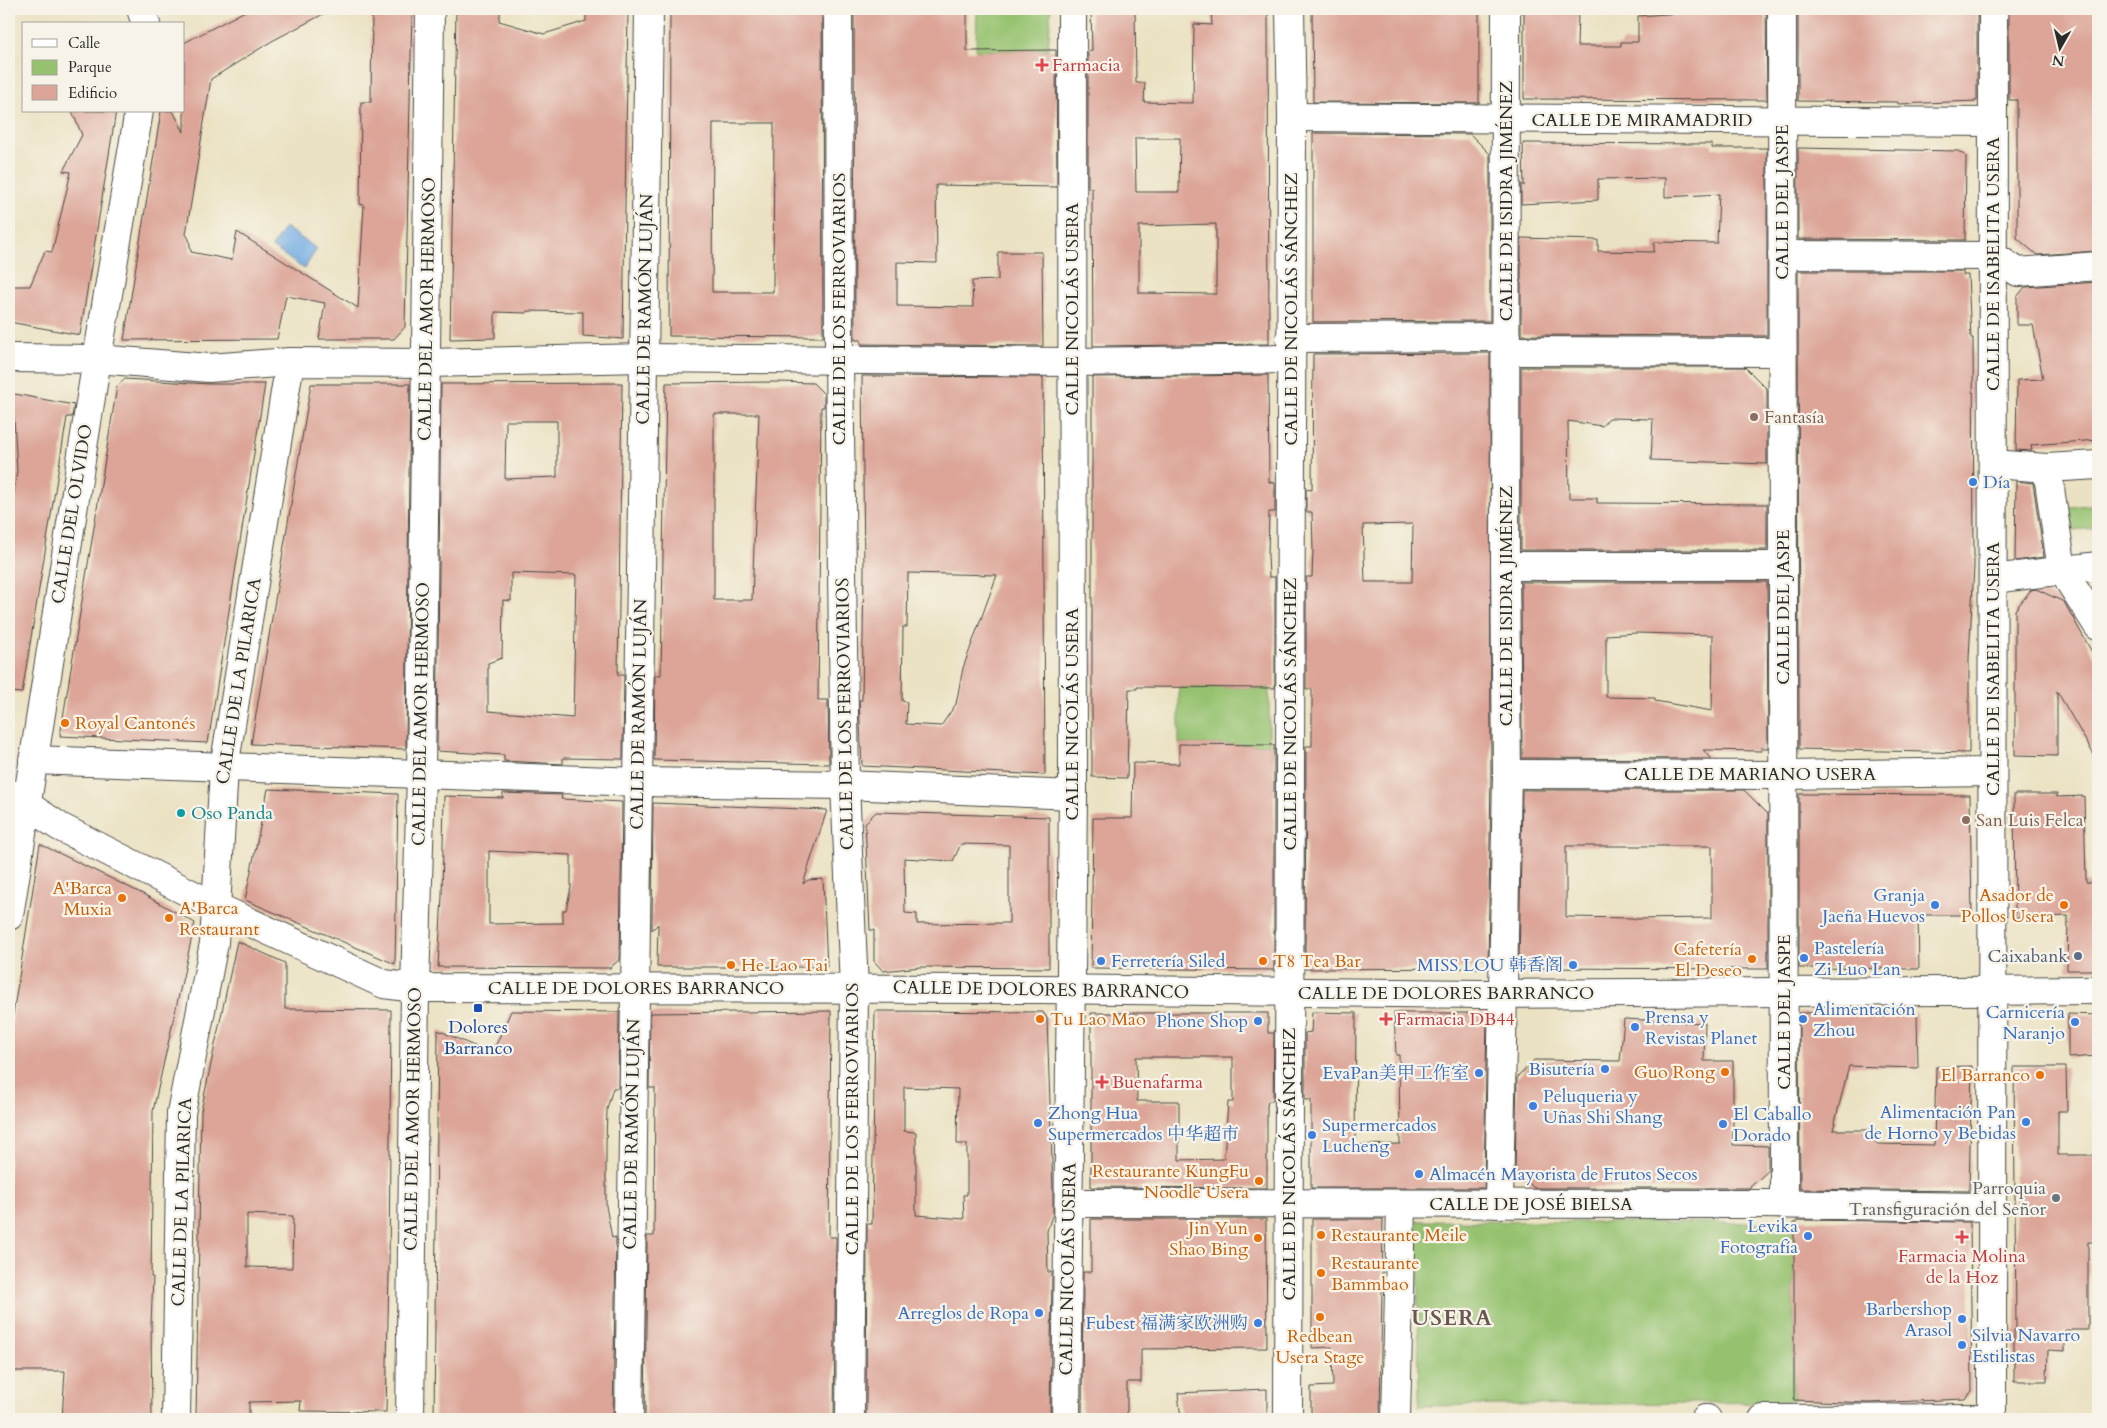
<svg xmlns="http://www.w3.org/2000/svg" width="2107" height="1428" font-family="Cardo,'Noto Serif SC',serif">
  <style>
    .green { fill: #96c26f; stroke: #60764d }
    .water { fill: #73ace3; stroke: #4f6c87 }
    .building { fill: #dca598; fill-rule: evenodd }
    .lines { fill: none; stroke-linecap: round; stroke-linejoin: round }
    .street-casing { stroke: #484642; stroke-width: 30 }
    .street { stroke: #fff; stroke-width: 28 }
    .health-dot { fill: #e0444e; stroke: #f7f3e8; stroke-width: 2 }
    .education-dot { fill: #8d6e63; stroke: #f7f3e8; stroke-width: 2 }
    .shop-dot { fill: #3f7fe0; stroke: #f7f3e8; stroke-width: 2 }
    .food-dot { fill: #e8710a; stroke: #f7f3e8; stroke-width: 2 }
    .culture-dot { fill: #0f9aa8; stroke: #f7f3e8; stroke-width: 2 }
    .service-dot { fill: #5c6f8a; stroke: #f7f3e8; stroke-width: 2 }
    .transit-dot { fill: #1a4fb4; stroke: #f7f3e8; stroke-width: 2 }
    .worship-dot { fill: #6b7280; stroke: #f7f3e8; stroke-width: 2 }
    .labels { text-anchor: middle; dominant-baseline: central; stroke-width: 4.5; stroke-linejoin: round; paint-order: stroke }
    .health-label { font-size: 18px; fill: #be3a42; stroke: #f7f3e8; text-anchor: start }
    .street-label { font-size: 18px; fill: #2b2b2b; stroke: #f7f3e8 }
    .education-label { font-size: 18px; fill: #785e54; stroke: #f7f3e8; text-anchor: start }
    .shop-label { font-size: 18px; fill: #366cbe; stroke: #f7f3e8; text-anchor: start }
    .food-label { font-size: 18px; fill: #c56008; stroke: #f7f3e8; text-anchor: start }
    .culture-label { font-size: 18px; fill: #0d838f; stroke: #f7f3e8; text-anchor: start }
    .service-label { font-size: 18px; fill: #4e5e75; stroke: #f7f3e8; text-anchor: end }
    .transit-label { font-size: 18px; fill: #164399; stroke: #f7f3e8 }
    .worship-label { font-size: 18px; fill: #5b616d; stroke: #f7f3e8; text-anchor: end }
    .district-label { font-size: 22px; font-weight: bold; letter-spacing: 1px; fill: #695651; stroke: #f7f3e8 }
  </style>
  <rect width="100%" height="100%" fill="#f7f3e8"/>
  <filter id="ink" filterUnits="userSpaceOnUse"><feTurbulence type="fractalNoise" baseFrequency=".02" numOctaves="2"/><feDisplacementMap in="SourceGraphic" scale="10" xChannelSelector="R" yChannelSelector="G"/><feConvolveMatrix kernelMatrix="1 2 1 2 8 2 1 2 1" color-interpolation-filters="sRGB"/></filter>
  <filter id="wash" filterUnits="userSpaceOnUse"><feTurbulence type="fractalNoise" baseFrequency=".0096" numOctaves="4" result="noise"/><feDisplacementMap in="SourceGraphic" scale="20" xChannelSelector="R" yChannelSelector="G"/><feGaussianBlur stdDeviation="1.12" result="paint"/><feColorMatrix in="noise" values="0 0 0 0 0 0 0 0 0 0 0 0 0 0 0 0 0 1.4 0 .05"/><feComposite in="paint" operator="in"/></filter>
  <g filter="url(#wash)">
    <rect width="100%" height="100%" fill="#ebe2c3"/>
    <g class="green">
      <path d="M977 9H1051L1048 50 976 51Z"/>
      <path d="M2098 504V528L2073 530 2069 507Z"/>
      <path d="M1179 687 1269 688V745L1179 744Z"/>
      <path d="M1417 1221 1794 1223V1400L1786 1402 1419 1406Z"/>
    </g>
    <path class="water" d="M285 227 317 249 304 269 272 247Z"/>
    <g id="blocks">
      <g class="building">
        <path d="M249 9H333L272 41 211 79 186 234 189 239 191 252 232 260 237 232 358 308 364 205 360 204 361 102H371L372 9H412L405 327 394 339H319L325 303 286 296 277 339 124 340 161 111H173L184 132V43Z"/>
        <path d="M456 9H501L499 21 544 34 586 21V9H628L623 339 583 336V312L527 311V313L495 312V338L450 339Z"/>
        <path d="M670 9H822L823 337 669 336ZM713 123H774L773 292H712Z"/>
        <path d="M854 9H967V51L1056 50 1057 187 936 185 937 263 897 262V306L973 307 972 281 998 280V252H1042L1043 346 861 344V340H855Z"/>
        <path d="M1091 9H1135L1136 83H1145L1144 102 1193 103 1194 24 1212 25 1211 9H1268L1269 344 1093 346 1092 188H1088V51H1092ZM1135 138H1180L1179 192H1136ZM1216 224V294L1139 293V226Z"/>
        <path d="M1312 9H1479V103L1313 102Z"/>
        <path d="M1524 9H1563V12H1578L1577 46H1621V42H1638V16L1709 11V9H1766L1767 100 1524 99Z"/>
        <path d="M1798 9H1977V101L1898 104V102L1798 101Z"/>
        <path d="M2009 9H2098V251L2037 255 2017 238V100H2009Z"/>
        <path d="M72 111H116L80 335 9 322V286H30L45 251 52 252 71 172 63 171 82 135Z"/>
        <path d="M1313 133 1470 134 1490 154V321L1313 322Z"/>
        <path d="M1523 143 1712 144V148H1767V336L1521 335V238L1598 240V251L1654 252V242L1717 243 1719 194 1665 197V178L1598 179V200L1521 204V184L1524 186Z"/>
        <path d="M1798 148 1958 151 1966 156 1965 240 1798 239Z"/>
        <path d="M1798 271H1963V275H1968L1971 338H1973L1974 566 1969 658V753L1799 749Z"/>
        <path d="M2098 282V440L2031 445 2032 451 2016 450 2017 380 2043 379 2033 325H2017V297L2025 287Z"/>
        <path d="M1490 353 1491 774 1488 968 1305 969 1306 746H1312V689H1306V577H1312L1313 551 1312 512H1306V489L1312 490 1313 354ZM1413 524 1412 582H1365L1363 525Z"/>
        <path d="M1521 367H1745L1767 389V464L1651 460 1653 419 1609 418 1602 426 1568 421 1569 498H1597V503L1767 504V550H1521Z"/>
        <path d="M1268 375 1269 482 1275 483V512H1269L1268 555 1269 577H1275V688L1137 687V689H1129L1127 778 1092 777V377Z"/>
        <path d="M862 376 1043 377 1045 775 862 766 859 700H862L864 571ZM908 573 997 575 963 668 956 704 941 726 906 724 907 702 902 701 903 627H907Z"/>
        <path d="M125 379 208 384H265L208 743 60 736 117 386Z"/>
        <path d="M778 382 813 383 824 394V407H821L818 700H828L829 764 654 760 655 675H661L666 383ZM714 414H759L752 600H714Z"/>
        <path d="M622 383 618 675H624L623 759 563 758V764L504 761V755L437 751 441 384ZM506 421H557V477L505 479ZM511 573 576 575 573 718 488 711V663L502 658 503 600 511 601Z"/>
        <path d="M311 384H410L406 749 251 744Z"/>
        <path d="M9 393 74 405 72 417H67L22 693 9 692V524L17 471 14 418H9Z"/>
        <path d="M2016 481 2033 483 2044 557 2015 561Z"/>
        <path d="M1521 582H1767L1768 748H1761V751L1703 750 1712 759 1522 758ZM1636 633 1713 635 1712 711 1655 701V698L1606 697V635Z"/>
        <path d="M2036 589 2064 602 2098 663V762L2057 691V756L2015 755V610L2031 590Z"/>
        <path d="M1179 744 1274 745V970L1091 968 1093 818H1132L1133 763 1179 764Z"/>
        <path d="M268 789 398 794 395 964 245 900Z"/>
        <path d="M1522 790H1744L1768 814V969L1519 968ZM1566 846H1712V918L1634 919 1633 918 1566 917Z"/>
        <path d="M503 793 562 795 561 799 622 802 620 959 610 968 438 967 442 896 444 796 503 798ZM489 851 571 855V887L566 910H563V923L489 924Z"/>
        <path d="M1799 794 1970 795 1972 915H1918L1919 969 1799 968Z"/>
        <path d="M2014 794H2057V797L2084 796 2086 882 2098 883V970H2067L2068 916 2015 918Z"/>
        <path d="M653 803 827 810 803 884 808 880 823 879 827 967H657L658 924 652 930Z"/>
        <path d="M876 812 1049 817V968L920 967 883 971 874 961V930H870L865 823ZM961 844 1009 845V923L917 924V914L905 913 904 858 953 861Z"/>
        <path d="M40 844 143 894 195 923 153 1111 151 1277H153L151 1324 152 1419H62L65 1371H9V1040Z"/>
        <path d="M237 941 285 963V1009L391 1010 389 1272 386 1412 300 1411 301 1401 249 1402V1419H196L201 1111ZM247 1214 293 1216 292 1268 247 1267Z"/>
        <path d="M511 1011 619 1012 618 1088H613L607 1109 606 1144V1206L612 1238 616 1237 613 1419H434L438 1030 492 1054Z"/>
        <path d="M831 1011 829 1237H836L834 1419H645L647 1236H654L655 1088H649L650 1013Z"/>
        <path d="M875 1011 1043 1012 1047 1019 1053 1190V1213L1047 1231 1048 1272H1052L1050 1419H866L867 1224H872ZM904 1087 958 1089 957 1144H967V1195H963L964 1219 916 1215V1132L904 1131Z"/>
        <path d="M1312 1012 1356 1013 1355 1145 1400 1144 1399 1055H1396L1394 1013H1487L1484 1188H1311V1100H1305V1033L1311 1032Z"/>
        <path d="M1091 1013H1268V1033H1274L1273 1101H1268L1267 1106V1188L1091 1187ZM1136 1057H1233V1102H1228L1224 1159 1179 1160V1101H1137Z"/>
        <path d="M1799 1013H1917L1918 1068 1849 1066 1833 1130H1876V1144L1934 1145 1936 1067 1972 1066 1969 1191 1800 1189Z"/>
        <path d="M2068 1014 2098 1015V1056L2068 1058Z"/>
        <path d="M1624 1019 1705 1023 1704 1061H1733V1145L1768 1146V1171L1749 1188H1534L1515 1169 1517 1078 1534 1060 1620 1061Z"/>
        <path d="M2014 1067H2066L2067 1111H2058V1155H2098V1242H2088V1330H2065V1351L2048 1350 2047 1381H2014V1330H2016Z"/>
        <path d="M1091 1219H1266L1267 1348 1141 1349V1382H1127V1419H1082L1083 1272H1091Z"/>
        <path d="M1312 1219H1383L1380 1419H1311V1387L1333 1386 1332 1347 1312 1348Z"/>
        <path d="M1797 1220 1970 1222 1972 1391 1965 1399 1868 1403 1794 1400V1223H1797Z"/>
        <path d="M1267 1389V1419H1181L1178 1393Z"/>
      </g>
    </g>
  </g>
  <g filter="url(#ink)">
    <use href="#blocks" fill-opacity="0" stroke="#484642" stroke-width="1"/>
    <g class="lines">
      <g class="street-casing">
        <g id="street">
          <path d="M141 9 146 24"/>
          <path d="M838 9 839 359 845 785 854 988 850 1419"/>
          <path d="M1782 9 1784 1204"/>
          <path d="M1292 117 1993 122"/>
          <path d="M1782 255 1993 256 2018 272 2098 266"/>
          <path d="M1290 338 1506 337"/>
          <path d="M1506 351 1782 352"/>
          <path d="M9 358 97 359 209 368 290 362 427 363 644 358 1072 362 1290 359"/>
          <path d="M1993 464 2047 468 2098 465"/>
          <path d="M2047 468 2062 570 2098 626"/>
          <path d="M1505 566H1783"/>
          <path d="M1993 579 2098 566"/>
          <path d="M33 760 639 782 845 785 1073 795"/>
          <path d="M1507 774 1783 775 1992 772"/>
          <path d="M9 793 60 827 217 907 384 984 415 988 1038 989 1482 994 2098 990"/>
          <path d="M9 916 97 359 139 111"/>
          <path d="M1069 1203 1757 1204 1992 1207"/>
          <path d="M1499 1204 1507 774 1505 566 1506 9"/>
          <path d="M176 1419 181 1113 214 943 224 768 290 362"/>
          <path d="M410 1419 415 988 421 774 430 9"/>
          <path d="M629 1419 649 9"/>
          <path d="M1066 1419 1073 795 1072 9"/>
          <path d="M1288 1419 1292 117 1290 9"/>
          <path d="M1396 1419 1401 1204"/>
          <path d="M1705 1419H1707"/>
          <path d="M1763 1419 1992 1418"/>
          <path d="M1992 1419 1993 9"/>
        </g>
      </g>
      <use href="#street" class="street"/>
    </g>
  </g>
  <g class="health-dot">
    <path d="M1039.5 57.5h5v5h5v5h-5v5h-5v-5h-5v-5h5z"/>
    <path d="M1383.5 1011.5h5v5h5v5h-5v5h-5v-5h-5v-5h5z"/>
    <path d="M1099.5 1074.5h5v5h5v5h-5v5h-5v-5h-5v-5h5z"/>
    <path d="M1959.5 1229.5h5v5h5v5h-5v5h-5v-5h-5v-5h5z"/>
  </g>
  <g class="education-dot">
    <circle cx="1754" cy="417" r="5"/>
    <circle cx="1966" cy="820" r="5"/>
  </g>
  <g class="shop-dot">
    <circle cx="1973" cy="482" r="5"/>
    <circle cx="1935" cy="905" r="5"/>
    <circle cx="1804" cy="958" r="5"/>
    <circle cx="1101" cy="961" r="5"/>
    <circle cx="1573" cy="965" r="5"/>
    <circle cx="1803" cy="1019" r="5"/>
    <circle cx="1258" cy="1021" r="5"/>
    <circle cx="2075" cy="1022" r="5"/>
    <circle cx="1635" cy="1027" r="5"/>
    <circle cx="1605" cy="1069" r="5"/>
    <circle cx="1479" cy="1073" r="5"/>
    <circle cx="1533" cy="1106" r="5"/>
    <circle cx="2026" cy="1122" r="5"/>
    <circle cx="1038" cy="1123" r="5"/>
    <circle cx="1723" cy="1124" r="5"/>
    <circle cx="1312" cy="1135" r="5"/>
    <circle cx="1419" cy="1174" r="5"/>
    <circle cx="1808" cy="1236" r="5"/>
    <circle cx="1039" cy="1313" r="5"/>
    <circle cx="1962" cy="1319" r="5"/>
    <circle cx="1258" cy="1323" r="5"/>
    <circle cx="1962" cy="1345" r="5"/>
  </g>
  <g class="food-dot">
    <circle cx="65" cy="723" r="5"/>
    <circle cx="122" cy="898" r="5"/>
    <circle cx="2064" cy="905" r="5"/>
    <circle cx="169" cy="918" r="5"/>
    <circle cx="1752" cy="959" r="5"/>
    <circle cx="1263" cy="961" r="5"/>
    <circle cx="731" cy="965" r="5"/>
    <circle cx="1040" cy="1019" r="5"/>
    <circle cx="1725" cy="1072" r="5"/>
    <circle cx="2040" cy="1075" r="5"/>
    <circle cx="1259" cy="1181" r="5"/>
    <circle cx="1321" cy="1235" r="5"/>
    <circle cx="1258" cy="1238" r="5"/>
    <circle cx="1321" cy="1273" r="5"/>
    <circle cx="1320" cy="1317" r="5"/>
  </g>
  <circle class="culture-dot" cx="181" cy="813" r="5"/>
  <circle class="service-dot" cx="2078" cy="956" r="5"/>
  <rect class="transit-dot" x="473" y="1003" width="10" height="10" rx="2.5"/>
  <circle class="worship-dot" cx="2056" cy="1198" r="5"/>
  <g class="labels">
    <g class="health-label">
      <text x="1052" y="65">Farmacia</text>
      <text x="1396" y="1019">Farmacia DB44</text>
      <text x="1112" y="1082">Buenafarma</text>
      <text x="1962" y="1256" text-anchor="middle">Farmacia Molina<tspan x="1962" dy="21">de la Hoz</tspan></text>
    </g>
    <g class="street-label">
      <text x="1642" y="120">CALLE DE MIRAMADRID</text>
      <text transform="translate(1506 201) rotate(-90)">CALLE DE ISIDRA JIMÉNEZ</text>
      <text transform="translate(1782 202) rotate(-90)">CALLE DEL JASPE</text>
      <text transform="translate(1993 264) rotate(-90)">CALLE DE ISABELITA USERA</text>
      <text transform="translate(427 309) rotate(-89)">CALLE DEL AMOR HERMOSO</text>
      <text transform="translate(645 309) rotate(-89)">CALLE DE RAMÓN LUJÁN</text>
      <text transform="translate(839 309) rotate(-90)">CALLE DE LOS FERROVIARIOS</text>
      <text transform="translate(1072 309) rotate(-90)">CALLE NICOLÁS USERA</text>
      <text transform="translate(1291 309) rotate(-90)">CALLE DE NICOLÁS SÁNCHEZ</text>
      <text transform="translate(72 514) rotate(-81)">CALLE DEL OLVIDO</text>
      <text transform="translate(1506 606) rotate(-90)">CALLE DE ISIDRA JIMÉNEZ</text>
      <text transform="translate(1783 607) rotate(-90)">CALLE DEL JASPE</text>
      <text transform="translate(1993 669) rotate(-90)">CALLE DE ISABELITA USERA</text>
      <text transform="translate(239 681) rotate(-81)">CALLE DE LA PILARICA</text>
      <text transform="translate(421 714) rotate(-89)">CALLE DEL AMOR HERMOSO</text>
      <text transform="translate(639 714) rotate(-89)">CALLE DE RAMÓN LUJÁN</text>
      <text transform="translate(845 714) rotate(-91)">CALLE DE LOS FERROVIARIOS</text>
      <text transform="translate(1072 714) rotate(-90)">CALLE NICOLÁS USERA</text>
      <text transform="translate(1290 714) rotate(-90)">CALLE DE NICOLÁS SÁNCHEZ</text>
      <text x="1750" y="774">CALLE DE MARIANO USERA</text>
      <text x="636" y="988">CALLE DE DOLORES BARRANCO</text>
      <text transform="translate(1041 990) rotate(1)">CALLE DE DOLORES BARRANCO</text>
      <text x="1446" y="993">CALLE DE DOLORES BARRANCO</text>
      <text transform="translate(1784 1012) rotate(-90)">CALLE DEL JASPE</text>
      <text transform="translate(413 1119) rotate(-89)">CALLE DEL AMOR HERMOSO</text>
      <text transform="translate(852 1119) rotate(-90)">CALLE DE LOS FERROVIARIOS</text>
      <text transform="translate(632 1134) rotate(-89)">CALLE DE RAMÓN LUJÁN</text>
      <text transform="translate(1289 1164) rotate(-90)">CALLE DE NICOLÁS SÁNCHEZ</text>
      <text transform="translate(182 1202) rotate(-88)">CALLE DE LA PILARICA</text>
      <text x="1531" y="1204">CALLE DE JOSÉ BIELSA</text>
      <text transform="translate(1068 1269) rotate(-89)">CALLE NICOLÁS USERA</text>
    </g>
    <g class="education-label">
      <text x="1764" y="417">Fantasía</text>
      <text x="1976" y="820">San Luis Felca</text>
    </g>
    <g class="shop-label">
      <text x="1983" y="482">Día</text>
      <text x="1925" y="895" text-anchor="end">Granja<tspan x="1925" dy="21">Jaeña Huevos</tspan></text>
      <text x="1814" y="948">Pastelería<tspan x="1814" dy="21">Zi Luo Lan</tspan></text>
      <text x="1111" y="961">Ferretería Siled</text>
      <text x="1563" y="965" text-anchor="end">MISS LOU 韩香阁</text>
      <text x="1813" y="1009">Alimentación<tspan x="1813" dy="21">Zhou</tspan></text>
      <text x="2065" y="1012" text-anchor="end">Carnicería<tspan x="2065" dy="21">Naranjo</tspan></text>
      <text x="1645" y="1017">Prensa y<tspan x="1645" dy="21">Revistas Planet</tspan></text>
      <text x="1248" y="1021" text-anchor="end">Phone Shop</text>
      <text x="1595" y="1069" text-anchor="end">Bisutería</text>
      <text x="1469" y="1073" text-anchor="end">EvaPan美甲工作室</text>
      <text x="1543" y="1096">Peluqueria y<tspan x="1543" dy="21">Uñas Shi Shang</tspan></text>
      <text x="2016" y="1112" text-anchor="end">Alimentación Pan<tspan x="2016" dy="21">de Horno y Bebidas</tspan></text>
      <text x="1048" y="1113">Zhong Hua<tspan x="1048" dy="21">Supermercados 中华超市</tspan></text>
      <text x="1733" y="1114">El Caballo<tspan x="1733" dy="21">Dorado</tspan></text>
      <text x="1322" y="1125">Supermercados<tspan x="1322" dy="21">Lucheng</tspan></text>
      <text x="1429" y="1174">Almacén Mayorista de Frutos Secos</text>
      <text x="1798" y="1226" text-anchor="end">Levika<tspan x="1798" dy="21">Fotografía</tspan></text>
      <text x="1952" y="1309" text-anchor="end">Barbershop<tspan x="1952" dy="21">Arasol</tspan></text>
      <text x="1029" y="1313" text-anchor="end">Arreglos de Ropa</text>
      <text x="1248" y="1323" text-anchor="end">Fubest 福满家欧洲购</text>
      <text x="1972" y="1335">Silvia Navarro<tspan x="1972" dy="21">Estilistas</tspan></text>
    </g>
    <g class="food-label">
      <text x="75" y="723">Royal Cantonés</text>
      <text x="112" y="888" text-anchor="end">A'Barca<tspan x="112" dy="21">Muxia</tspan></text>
      <text x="2054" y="895" text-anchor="end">Asador de<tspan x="2054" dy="21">Pollos Usera</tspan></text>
      <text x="179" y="908">A'Barca<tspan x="179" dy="21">Restaurant</tspan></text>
      <text x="1742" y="949" text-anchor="end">Cafetería<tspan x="1742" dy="21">El Deseo</tspan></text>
      <text x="1273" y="961">T8 Tea Bar</text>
      <text x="741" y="965">He Lao Tai</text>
      <text x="1050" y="1019">Tu Lao Mao</text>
      <text x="1715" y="1072" text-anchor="end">Guo Rong</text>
      <text x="2030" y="1075" text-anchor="end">El Barranco</text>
      <text x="1249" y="1171" text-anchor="end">Restaurante KungFu<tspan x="1249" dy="21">Noodle Usera</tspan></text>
      <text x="1248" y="1228" text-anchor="end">Jin Yun<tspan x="1248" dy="21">Shao Bing</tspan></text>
      <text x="1331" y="1235">Restaurante Meile</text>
      <text x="1331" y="1263">Restaurante<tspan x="1331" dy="21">Bammbao</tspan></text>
      <text x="1320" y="1336" text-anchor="middle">Redbean<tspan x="1320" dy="21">Usera Stage</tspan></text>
    </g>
    <g class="culture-label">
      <text x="191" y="813">Oso Panda</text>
    </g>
    <g class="service-label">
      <text x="2068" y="956">Caixabank</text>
    </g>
    <g class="transit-label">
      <text x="478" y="1027">Dolores<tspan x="478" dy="21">Barranco</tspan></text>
    </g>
    <g class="worship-label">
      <text x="2046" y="1188">Parroquia<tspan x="2046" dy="21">Transfiguración del Señor</tspan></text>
    </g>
    <g class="district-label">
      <text x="1452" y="1318">USERA</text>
    </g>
  </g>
  <rect width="2107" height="1428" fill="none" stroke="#f7f3e8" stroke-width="30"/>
  <rect x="22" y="22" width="162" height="90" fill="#f7f3e8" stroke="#a5a39c"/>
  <rect x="32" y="39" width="25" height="8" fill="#ffffff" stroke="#a5a39c"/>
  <text x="68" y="48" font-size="15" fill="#2b2b2b">Calle</text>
  <rect x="32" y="60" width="25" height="15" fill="#96c26f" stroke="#a5a39c"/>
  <text x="68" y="72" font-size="15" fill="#2b2b2b">Parque</text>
  <rect x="32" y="85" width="25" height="15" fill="#dca598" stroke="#a5a39c"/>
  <text x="68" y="98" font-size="15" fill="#2b2b2b">Edificio</text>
  <g transform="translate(2060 48) rotate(188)" stroke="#f7f3e8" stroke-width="4" paint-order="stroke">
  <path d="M0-4L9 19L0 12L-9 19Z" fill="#2b2b2b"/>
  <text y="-8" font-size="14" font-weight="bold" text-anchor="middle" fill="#2b2b2b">N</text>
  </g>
</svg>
